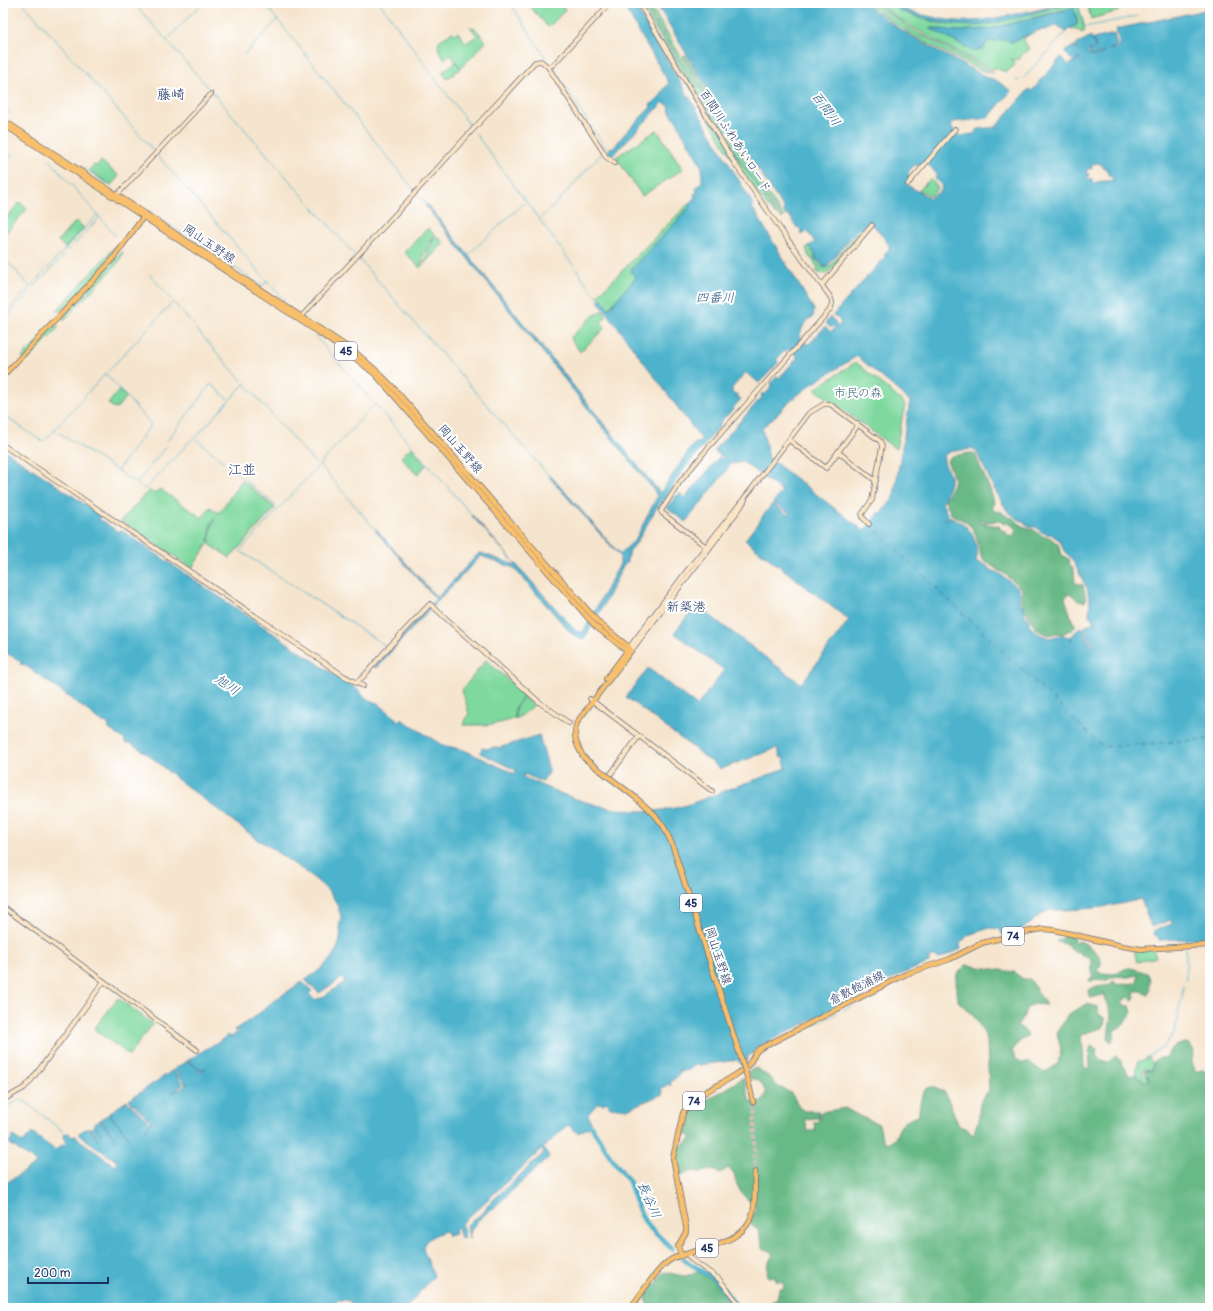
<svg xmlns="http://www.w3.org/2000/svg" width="1213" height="1311" font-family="Pangolin,'Klee One',sans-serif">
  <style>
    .green { fill: #7fd99f; stroke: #4d847e }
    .forest { fill: #67b986; stroke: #417472; fill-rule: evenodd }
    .water { fill: #4db3cc; stroke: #347195; fill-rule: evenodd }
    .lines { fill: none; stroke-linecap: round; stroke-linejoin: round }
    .stream { stroke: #4db3cc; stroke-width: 1 }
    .river { stroke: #4db3cc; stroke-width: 5 }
    .ferry { stroke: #2c5d84; stroke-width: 1; stroke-dasharray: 5 4; stroke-linecap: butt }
    .primary-tunnel { stroke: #cac1b8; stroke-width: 4.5; stroke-dasharray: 4.5 2; stroke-linecap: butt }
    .secondary-casing { stroke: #686f85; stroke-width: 5.5 }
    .primary-casing { stroke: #686f85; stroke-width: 6 }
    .secondary { stroke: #fce5c4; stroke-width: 4 }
    .primary { stroke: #f8bf6c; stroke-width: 4.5 }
    .primary-bridge-casing { stroke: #686f85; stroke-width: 6; stroke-linecap: butt }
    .primary-bridge { stroke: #f8bf6c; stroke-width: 4.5 }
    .labels { text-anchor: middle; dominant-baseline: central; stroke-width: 4; stroke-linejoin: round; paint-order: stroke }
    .shield { fill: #fff; stroke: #5f6d8e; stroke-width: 1 }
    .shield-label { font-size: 11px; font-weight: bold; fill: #1b2f5e }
    .street-label { font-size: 12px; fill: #1b2f5e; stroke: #fff }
    .park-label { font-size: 12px; fill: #396272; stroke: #fff }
    .water-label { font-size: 13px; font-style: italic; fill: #2c5d84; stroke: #fff }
    .neighbourhood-label { font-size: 13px; fill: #1b2f5e; stroke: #fff }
    .quarter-label { font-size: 14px; fill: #1b2f5e; stroke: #fff }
  </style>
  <rect width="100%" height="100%" fill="#fff"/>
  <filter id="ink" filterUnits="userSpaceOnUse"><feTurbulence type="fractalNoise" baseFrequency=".025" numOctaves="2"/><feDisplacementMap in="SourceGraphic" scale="8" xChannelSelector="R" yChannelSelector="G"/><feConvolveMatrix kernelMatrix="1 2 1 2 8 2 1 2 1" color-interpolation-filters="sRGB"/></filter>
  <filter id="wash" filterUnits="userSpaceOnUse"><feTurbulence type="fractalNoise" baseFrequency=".012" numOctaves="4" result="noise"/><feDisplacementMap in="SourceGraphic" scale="16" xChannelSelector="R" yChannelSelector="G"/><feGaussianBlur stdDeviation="0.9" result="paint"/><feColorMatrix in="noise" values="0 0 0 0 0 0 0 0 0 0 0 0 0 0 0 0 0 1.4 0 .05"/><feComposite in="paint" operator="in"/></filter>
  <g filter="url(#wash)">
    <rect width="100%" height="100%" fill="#f6e5ce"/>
    <g class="green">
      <path d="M527 3H560L565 10 550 26 548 27Z"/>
      <path d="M640 3H643L728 143 778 217 766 205 729 153Z"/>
      <path d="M645 3H649L726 131 724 134Z"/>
      <path d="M867 3H874L918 33 994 73 979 70 923 41 903 29Z"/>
      <path d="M877 3H887L898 9 899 11 924 19 938 23 973 25 989 24 1069 3H1077L1085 31 1081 33 1078 29 1074 30 1070 28 1076 26 1078 21 1073 7 990 29 955 31 929 27 973 51 983 49 988 41H993L996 42 1000 39 1001 41 1006 39 1011 42 1029 35 1024 38 1026 45 1030 48 1027 52H1024L1019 60 1017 59 1014 60 1011 59 1015 65 1006 72 994 68 991 69 987 67C949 48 911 29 877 3Z"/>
      <path d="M1087 3H1117L1119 11 1091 19Z"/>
      <path d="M470 26 472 28 474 27 481 35 486 42 461 68 456 62 461 69 457 72 456 70 454 72 455 73 447 79 442 72 456 62 450 55 444 59 438 49 439 48 438 47 439 41 452 32 455 34 458 32 466 43 477 36Z"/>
      <path d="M685 55 730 129 727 131 683 56Z"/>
      <path d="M657 130 683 169 642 196 616 157Z"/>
      <path d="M728 134 754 174 784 217 782 219 751 176 724 135 726 136Z"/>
      <path d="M101 161 119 176 111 185 89 170 94 165 97 166Z"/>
      <path d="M930 179H931L938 188 937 190 931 196 919 190Z"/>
      <path d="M20 202 27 209 3 236V222Z"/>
      <path d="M688 204 690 206 678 218 679 219 633 267 631 271 636 277 609 308 598 295Z"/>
      <path d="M76 221 84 228 65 248 58 241Z"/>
      <path d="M428 228 434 234 423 256 420 268 404 252Z"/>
      <path d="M859 231 863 232 829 272 827 274 818 273 816 270 818 268 811 258 809 257 806 248 809 246 815 256 814 258 815 260 818 261 823 268 829 267Z"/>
      <path d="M435 235 444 243 422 266Z"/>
      <path d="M127 236C108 264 85 288 61 311H57L59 308 112 250Z"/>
      <path d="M123 251 120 260 117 264 63 321V318L65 314Z"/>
      <path d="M602 310 607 316 601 322 605 328 580 352 570 338 595 314 596 315Z"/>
      <path d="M55 325 59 327 27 361 22 357 35 344Z"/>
      <path d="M856 362 905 404 896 449 815 389Z"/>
      <path d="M119 390 126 397 116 409 108 404Z"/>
      <path d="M411 447 426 465 417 475 401 457Z"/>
      <path d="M242 480 275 508 230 558 209 544 212 524 215 518 211 524 208 544 192 568 121 521 149 490 154 494 160 489 202 518 210 507 219 513Z"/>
      <path d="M486 660 524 694C521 704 512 705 515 718 497 726 481 725 463 725L469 714 462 690Z"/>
      <path d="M524 697 534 705 525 713 516 719C513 709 517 705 524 697Z"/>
      <path d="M1134 950H1153L1156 957 1137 962Z"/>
      <path d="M118 998 153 1024 129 1055 94 1029Z"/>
      <path d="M1149 1058 1152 1062V1070L1145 1069 1142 1071 1143 1075 1148 1076 1149 1080 1143 1082 1142 1079 1138 1078 1135 1070 1138 1064 1137 1062Z"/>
    </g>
    <g class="forest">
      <path d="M970 453 975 454 991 492 994 503 992 507 995 512 1000 511 1008 517 1013 518 1022 526 1034 530 1044 537H1049L1058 544 1060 552 1065 557 1070 560 1069 563 1074 570 1075 583 1083 585 1086 600 1085 602 1078 601 1071 594H1068L1065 598 1072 620 1076 626C1072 631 1067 630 1063 634L1056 633 1048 635 1039 631 1036 629 1023 606 1021 599 1022 589 1005 574 984 561 981 557 976 535 972 528 966 522 951 514 945 500 953 484 954 478 947 460 952 456ZM980 520C989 526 996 516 1004 524L1008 522 1015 528 1016 530 1014 532 1015 535 1011 536 1007 535 1005 531 1001 530 999 526 980 523 979 521Z"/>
      <path d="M1065 935 1075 938 1073 941 1075 943 1079 941C1086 943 1103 955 1101 964 1100 967 1098 968 1097 970L1098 972C1104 974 1112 974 1117 973 1122 971 1125 968 1129 968 1134 968 1143 972 1147 973 1152 979 1149 984 1150 990L1147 995 1141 991H1136L1134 993 1135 997 1133 1000 1128 997 1122 1002 1126 1006H1130L1132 1012C1128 1019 1122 1028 1114 1030V1039L1111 1042 1108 1038 1111 1014 1109 1011V1007L1104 994 1092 998 1089 996 1088 990 1097 987 1111 985 1113 981 1118 985 1123 983C1128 984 1132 984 1137 982L1138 975 1127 977 1116 976 1105 981 1096 979 1089 982 1088 981 1093 977 1092 971 1091 960 1087 957 1082 956 1080 952C1070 952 1072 947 1066 944 1062 943 1059 943 1056 941L1065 937Z"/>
      <path d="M966 965 1014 972 1023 979H1030L1046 1005 1035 1004 1027 1007 1023 1018 1017 1025 1024 1030 1028 1035 1018 1043 1012 1051 1016 1059 1022 1063H1030L1044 1073 1058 1064 1061 1049 1057 1034 1068 1014 1087 1004 1097 1007 1098 1013 1105 1019 1104 1027C1097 1030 1084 1033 1080 1036L1083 1047 1084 1067 1088 1069 1090 1066C1090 1059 1088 1052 1091 1046L1097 1049 1096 1055 1101 1060 1108 1062 1116 1056 1120 1060 1130 1076 1135 1074 1138 1078 1142 1079 1144 1082 1149 1080 1148 1076 1144 1072 1146 1070H1153V1062L1157 1059 1166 1057C1170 1047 1175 1045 1186 1043L1190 1045 1194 1051 1191 1063 1195 1072 1202 1070 1206 1072 1210 1088V1308H778L772 1301 777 1300 779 1289 784 1288 783 1282 776 1281 775 1276 768 1277C766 1268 768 1262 773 1255L770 1250H763L761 1246 762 1243 758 1230 750 1224 756 1207C744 1197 736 1189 734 1173L728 1168 719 1174C714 1168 707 1170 700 1173L692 1170 682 1176 678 1175 675 1160 676 1151 677 1148 687 1143 692 1137 686 1134 683 1135 682 1130 684 1124 690 1114 702 1102 726 1089 742 1078 744 1079 750 1102H758L763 1100 766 1093C763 1086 760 1078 751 1079L748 1071 756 1068 769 1077 777 1086 791 1093 799 1106 804 1111H819L818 1118 805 1119 808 1131H815L814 1122H818L821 1112 845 1108 859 1116 879 1124 882 1138 887 1143 895 1139C901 1122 903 1122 919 1115 919 1108 921 1090 928 1088 931 1087 933 1087 935 1087L938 1090 945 1092 959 1126 967 1129 974 1136C974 1129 977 1126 978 1120 981 1107 976 1101 989 1091L987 1039 976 1019 958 1001 956 982 957 974Z"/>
      <path d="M665 1272 683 1276 690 1275 694 1272H699L716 1283 734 1308H648L645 1294 652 1285 657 1283 661 1274Z"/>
    </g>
    <g class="water">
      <path d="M622 3H633L753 204 752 207 813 308 814 310 813 317C804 320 802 329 799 337L807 344H809L825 327 831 332 835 328 833 326 831 328 826 323 830 317 836 322 835 324 836 325 840 326 841 325 839 319 833 315 885 257V253L889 249V245L877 229 869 222 865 226 867 228 864 231 861 229H858L826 267H824L819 260 815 259 816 255 809 246 815 242 807 231 802 235 800 232 801 230 798 227 797 228 789 215 786 216 783 210 784 209 731 128 656 3H864L901 30 927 45 984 76 985 78C993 76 1004 86 1011 91L988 118 953 122 951 125 953 129 960 136 973 134 978 129 996 127 1029 89 1032 91 1061 57 1069 65 1072 62 1073 63 1080 59 1079 58 1074 62 1064 52 1074 46 1077 50 1078 49 1075 45 1091 36 1095 46 1086 53H1088L1093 57 1104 53 1103 52 1092 56 1089 52 1096 47 1093 39 1114 34 1117 46 1110 49V50L1120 47 1116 29 1210 9V940H1208V938L1159 940 1157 935 1155 936 1153 931 1172 924 1171 920 1151 927 1141 899C1108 908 1083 910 1050 910 1041 913 1034 921 1026 926 1019 931 1010 933 1002 934L1000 929 990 928 968 935 960 944 961 949 939 959C935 956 933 956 929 959V963L904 973 756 1048 752 1054 749 1055 745 1064 741 1065 737 1060 700 1065 695 1064 689 1070 681 1072 680 1068 679 1069 680 1074 670 1083 671 1085 670 1086 668 1084 661 1089 663 1094 627 1109 610 1107 607 1102 603 1104 598 1103 588 1114 592 1125 591 1126 578 1133 568 1125 543 1148 549 1157 500 1202 478 1220 471 1230 469 1238 467 1225 473 1219H475L486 1210V1208L490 1203 544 1153 541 1150 461 1224 465 1232 464 1237 461 1238 458 1227 454 1229 455 1234 448 1236 446 1231C437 1234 423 1239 423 1249L434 1276 406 1308H346V1306H349L351 1304 350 1302 347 1301 346 1300H337L336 1305 339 1308H3V1185L37 1163 29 1156 28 1157 9 1143 13 1136 23 1143 32 1133 55 1150 62 1145H65L66 1141 63 1135 65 1134 66 1135 68 1132 72 1137 76 1136 77 1138 115 1166 118 1162 79 1135V1133L89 1127 97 1139 98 1138 91 1128 94 1125 103 1136 94 1124 100 1120 117 1141 101 1119 109 1114 129 1137 109 1113 127 1101 150 1123 145 1131 151 1122 129 1100 173 1070 183 1085 172 1093 181 1089 188 1083 185 1084 174 1069 187 1061 200 1070 198 1071 199 1073 205 1069V1068L201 1071 188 1060 229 1035V1037H231L239 1032 237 1030 235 1032 234 1030 256 1016 272 1002 302 982 312 991 309 994 315 1000 319 998 320 999 345 982 342 978 319 993 305 980C323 969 344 951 340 928 339 924 340 922 341 919 341 916 339 910 338 907 330 883 290 863 270 847L260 841 257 840 253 836 173 776 172 773 168 772C162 765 136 744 128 743L126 744 125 743V740L109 729 108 723C101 722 95 720 92 714L25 665 20 664 21 663C18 658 8 655 3 651V449L101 515 99 519 119 532 121 530 320 665 319 667 321 666 361 692 362 695 374 703 376 702 396 718V720L398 721 401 719 442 745 464 750 515 774 516 770 480 753 482 748 486 749 495 747 496 748 502 747 539 735 549 770 543 782 524 774 523 777C570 799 621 819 675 808 693 804 711 796 729 789 748 782 768 776 786 768L783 757 781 758 777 748 721 769 626 697 648 668 697 706 724 670 674 633 696 605 801 684 849 620 745 540 772 504 788 515 790 513 773 503 782 491 743 462 731 464 727 462 730 466 686 522 667 508 677 495 678 496 680 493 685 498 719 457 722 460 724 459 714 450 762 397 761 395 762 393 765 395 772 386 771 384 777 376 779 378 797 358V356L790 349 784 351 777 359 778 363 759 383 745 372 741 380 740 379 732 388V392L735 395 737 394 738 395 737 396 741 399 733 408V410C727 416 721 418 719 427L678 477 665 500 663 499 656 509 637 542 630 551 628 558 627 557V562L622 568 601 610 584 639 578 638 570 632 514 568 481 556 438 600 376 668 374 667 436 599 375 530 376 529 437 598 479 553H481L515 565V563L471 515H472L575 630 578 632H583L620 564V556L549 477 551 476 617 551 621 553 635 540 657 497 654 490 633 465 425 205 427 204 660 493 693 445 702 440 598 301 601 298 609 309 636 277 631 271 633 267 679 219V218L691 206 689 204 695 197 694 194 697 193 696 187 702 182V168L700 163 683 134 678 123 670 112 669 105 665 104 664 102 612 156 608 152 611 147 614 148C624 132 638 121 651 107L650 105C654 101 659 99 662 94V92L669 83ZM924 162 931 167 937 175 935 178 941 185 942 189 939 193H938L930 198 912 188 905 183 910 178 908 173 913 166 916 165 920 166ZM1096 163H1098L1103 166V168L1104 167 1109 172V175H1111L1113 180C1106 182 1100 180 1095 183L1092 182V179H1087L1089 174H1087L1086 171 1090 168 1092 169 1091 166ZM857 356 910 401 894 495 893 499 881 513H878L864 531 769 458 762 428 782 410 781 409 809 386ZM972 448 976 451 995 490 1008 512 1030 527H1036L1040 531 1046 534H1051L1060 541 1064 551 1072 559 1087 588 1090 602 1089 616H1092V618H1091L1101 630 1093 622 1083 628 1095 646 1093 647 1081 627 1079 628 1071 637V641L1070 637 1062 635 1048 638C1045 636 1042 635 1039 634 1035 632 1033 628 1029 626V620L1025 615 1024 609 1019 601 1020 593 1018 588 999 573 991 570 986 565 978 563 976 560C978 555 977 551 976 545 974 531 962 521 949 516L948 519H946L948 514 946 512 942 501 944 500C945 494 951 486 950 478 950 470 942 464 944 456 952 447 962 453 972 448Z"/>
      <path d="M1065 3H1068C1043 10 1015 19 990 24 959 29 928 21 899 10L898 9 901 7C909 12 918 14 928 16 965 26 991 20 1028 11L1029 12Z"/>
      <path d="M1074 8 1077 23 1074 27 1070 28 1066 32 1057 25C1052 27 1045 31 1040 30L1011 42 1006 39 1001 40 1000 39 996 42 993 41H988L983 48 973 51 929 28 955 31 990 29Z"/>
    </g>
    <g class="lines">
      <g class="stream">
        <path d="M23 3 82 70"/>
        <path d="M134 3 354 254"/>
        <path d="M264 3 415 191"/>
        <path d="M380 3 471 127"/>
        <path d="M510 3 550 64"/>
        <path d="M887 3 899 9"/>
        <path d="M1078 3 1085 27 1138 16"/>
        <path d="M3 4 4 3"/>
        <path d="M167 40 202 3"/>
        <path d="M244 55 277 20"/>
        <path d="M552 67 602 143 608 150"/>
        <path d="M85 73 154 151"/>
        <path d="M1024 78 1066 32"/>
        <path d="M1016 81 1019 80"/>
        <path d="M1010 90 1013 86"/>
        <path d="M3 106 10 114"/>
        <path d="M475 133 599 300"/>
        <path d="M33 135 112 187"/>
        <path d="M157 155 284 300"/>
        <path d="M48 158 115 235"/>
        <path d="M3 164 13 153"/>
        <path d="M417 194 427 205"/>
        <path d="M147 210 262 286H263L267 281"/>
        <path d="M541 218 550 209 552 208 602 153"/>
        <path d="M469 254 524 203"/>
        <path d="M3 256 30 287"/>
        <path d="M359 259 550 477"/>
        <path d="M149 274 171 299"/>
        <path d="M34 287 99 218"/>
        <path d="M174 303 179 309"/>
        <path d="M182 312 189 320"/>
        <path d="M3 316 97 215"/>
        <path d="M3 321 30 292"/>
        <path d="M192 323 194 325"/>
        <path d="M196 329 242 381"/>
        <path d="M314 335 372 401"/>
        <path d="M108 371 173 302"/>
        <path d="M106 374 151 424 130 454"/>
        <path d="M245 384 315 463"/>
        <path d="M375 404 240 551 386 646"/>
        <path d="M375 404 443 482"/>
        <path d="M3 415 43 442 55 430 145 489 194 437 276 506"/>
        <path d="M54 430 106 373"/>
        <path d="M197 436 245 383"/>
        <path d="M167 441 211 384 228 399"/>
        <path d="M320 465 376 530"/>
        <path d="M118 470 128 456"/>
        <path d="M137 482 167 445"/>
        <path d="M446 485 472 515"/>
        <path d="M1186 939V943"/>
        <path d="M1186 948V971"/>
        <path d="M1186 979V973"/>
        <path d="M1182 998 1183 986"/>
        <path d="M843 1010 888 987"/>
        <path d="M1177 1019 1181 1000"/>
        <path d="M757 1054 761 1051 837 1013"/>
        <path d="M1147 1057 1151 1056 1154 1052 1163 1048 1175 1031 1177 1020"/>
        <path d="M3 1109 18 1100 26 1102 66 1134"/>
      </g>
      <g class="river">
        <path d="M591 1126 609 1154"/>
        <path d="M610 1156 629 1181 638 1208 646 1224 672 1249"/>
        <path d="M683 1259 716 1280 738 1308"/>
      </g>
      <path class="ferry" d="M870 525 1103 747 1210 739"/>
    </g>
  </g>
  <g filter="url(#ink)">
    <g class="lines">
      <path class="primary-tunnel" d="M753 1102 755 1172"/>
      <g class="secondary-casing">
        <g id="secondary">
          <path d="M639 3 735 164 788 240 829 295C833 301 833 305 829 311L707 449 680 482 661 511 662 513 709 549"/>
          <path d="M548 67 604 153 606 157 615 163"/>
          <path d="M908 184 955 129"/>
          <path d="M116 196 211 94"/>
          <path d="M822 285 872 225"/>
          <path d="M300 318 535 62 541 61 548 67 553 65 610 3"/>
          <path d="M789 440 826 468 858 425"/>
          <path d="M3 445 276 630 344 676 363 686"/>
          <path d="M838 452 876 481"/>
          <path d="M628 649 689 568 750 491 809 413 824 404H830L880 441 882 446 872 500 862 514 863 518 869 524"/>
          <path d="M629 651H631L740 508 745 500"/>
          <path d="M356 683 363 677 387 649 430 604 539 702 569 723"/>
          <path d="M590 699 712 791"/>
          <path d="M610 775 639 736"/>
          <path d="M3 907 197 1050"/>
          <path d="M3 1100 24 1088 29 1083 63 1038 104 981"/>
          <path d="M687 1254 692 1260 719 1279 742 1308"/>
        </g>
      </g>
      <g class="primary-casing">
        <g id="primary">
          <path d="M3 120 355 352 379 373 390 384 599 623 629 647 631 651 577 722C572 737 577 746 584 758"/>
          <path d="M3 124 318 332 355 358 376 375 596 627 627 651 606 679"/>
          <path d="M3 376 112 260 144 216"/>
          <path d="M748 1080 753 1102"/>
          <path d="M681 1256 678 1246 686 1232V1227L673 1158 683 1113C694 1092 727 1084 745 1068 752 1063 753 1054 759 1049L906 974 950 959 982 943 1030 931 1043 929 1054 930 1122 946 1141 949 1210 945"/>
          <path d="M630 1308C642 1294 658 1265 674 1258 685 1254 696 1251 707 1248 727 1241 747 1235 753 1212 756 1200 754 1185 755 1172"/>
        </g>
      </g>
      <use href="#secondary" class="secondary"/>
      <use href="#primary" class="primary"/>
      <g class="primary-bridge-casing">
        <path id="primary-bridge" d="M584 758 635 797 654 814 664 827 672 844 748 1080"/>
      </g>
      <use href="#primary-bridge" class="primary-bridge"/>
    </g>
  </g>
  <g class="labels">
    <g class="shield">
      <rect x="335" y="342" width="22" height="18" rx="3"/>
      <rect x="680" y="894" width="22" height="18" rx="3"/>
      <rect x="1002" y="927" width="22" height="18" rx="3"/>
      <rect x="683" y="1092" width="22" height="18" rx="3"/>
      <rect x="696" y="1239" width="22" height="18" rx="3"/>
    </g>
    <g class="shield-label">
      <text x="346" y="351">45</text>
      <text x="691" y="903">45</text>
      <text x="1013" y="936">74</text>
      <text x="694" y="1101">74</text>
      <text x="707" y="1248">45</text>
    </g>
    <g class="street-label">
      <text transform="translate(735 141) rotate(57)">百間川ふれあいロード</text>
      <text transform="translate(209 244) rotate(34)">岡山玉野線</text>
      <text transform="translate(460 449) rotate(49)">岡山玉野線</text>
      <text transform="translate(718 956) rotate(72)">岡山玉野線</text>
      <text transform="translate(857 988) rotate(-27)">倉敷飽浦線</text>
    </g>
    <g class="park-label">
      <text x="858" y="393">市民の森</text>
    </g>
    <g class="water-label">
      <text transform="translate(826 109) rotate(54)">百間川</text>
      <text x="715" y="298">四番川</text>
      <text transform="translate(227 685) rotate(35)">旭川</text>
      <text transform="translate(649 1200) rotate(66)">長谷川</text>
    </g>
    <g class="neighbourhood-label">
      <text x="686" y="607">新築港</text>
    </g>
    <g class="quarter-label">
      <text x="171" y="94">藤崎</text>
      <text x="242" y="469">江並</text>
    </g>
  </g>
  <rect width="1213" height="1311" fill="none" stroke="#fff" stroke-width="16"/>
  <path d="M28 1277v6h80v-6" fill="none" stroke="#1b2f5e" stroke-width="2"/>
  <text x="34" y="1277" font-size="12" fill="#1b2f5e" stroke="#ffffff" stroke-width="3" paint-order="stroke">200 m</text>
</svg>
